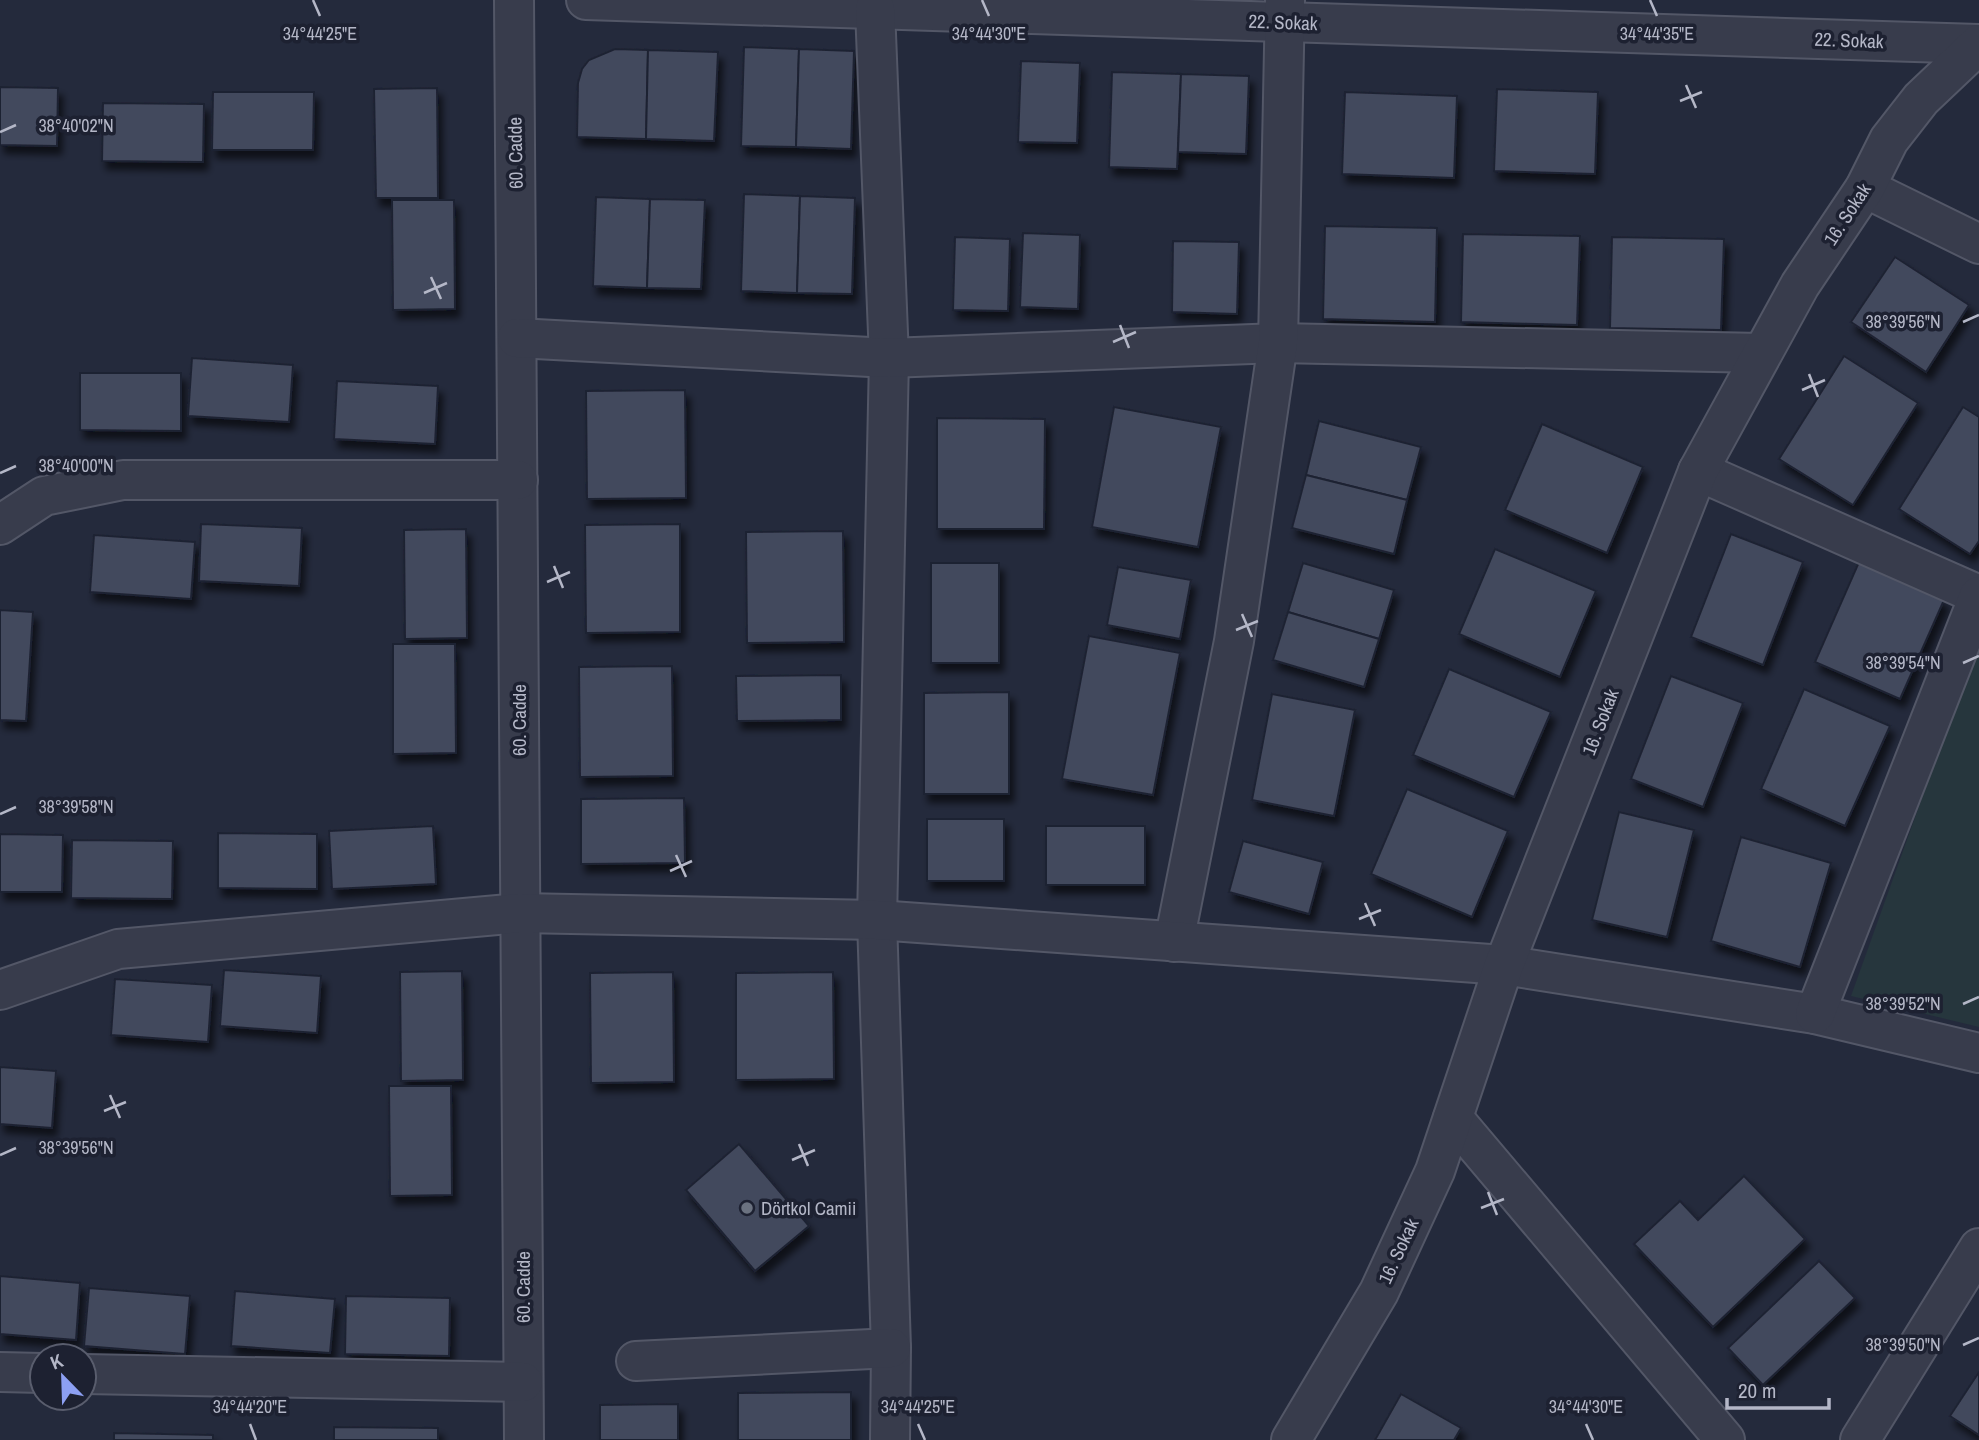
<svg xmlns="http://www.w3.org/2000/svg" width="1979" height="1440" font-family="'Archivo Narrow',sans-serif">
  <style>
    .green { fill: #26363d }
    .building { fill: #43495d; stroke: #1f2333; stroke-width: 2; filter: url(#shadow) }
    .lines { fill: none; stroke-linecap: round; stroke-linejoin: round }
    .minor-casing { stroke: #535767; stroke-width: 42 }
    .minor { stroke: #383c4c; stroke-width: 38 }
    .ticks { fill: none; stroke: #b4b7c7; stroke-width: 2.5 }
    .worship-dot { fill: #6b7280; stroke: #1d2131; stroke-width: 2.5 }
    .labels { text-anchor: middle; dominant-baseline: central; stroke-width: 7; stroke-linejoin: round; paint-order: stroke }
    .street-label { font-size: 19px; fill: #b4b7c7; stroke: #1d2131 }
    .poi-label { font-size: 19px; fill: #b4b7c7; stroke: #1d2131; text-anchor: start }
    .ticks-label { font-size: 18px; text-anchor: middle; fill: #b4b7c7; stroke: #1d2131; stroke-width: 7; stroke-linejoin: round; paint-order: stroke }
  </style>
  <defs>
    <filter id="shadow"><feDropShadow dx="4.5" dy="8" stdDeviation="3.5" flood-color="#0009"/></filter>
  </defs>
  <rect width="100%" height="100%" fill="#242a3c"/>
  <path class="green" d="M1979 639V1027L1851 996Z"/>
  <g class="building">
    <path d="M744 47 799 49 796 147 741 146Z"/>
    <path d="M615 49 648 50 646 139 577 137 578 83 582 69 589 60Z"/>
    <path d="M799 49 854 51 851 149 796 147Z"/>
    <path d="M648 50 718 52 714 141 646 139Z"/>
    <path d="M1021 61 1080 63 1077 143 1018 142Z"/>
    <path d="M1112 72 1181 74 1177 169 1109 167Z"/>
    <path d="M1181 74 1249 76 1246 154 1178 152Z"/>
    <path d="M0 87 58 88 57 146 0 145Z"/>
    <path d="M437 88 438 198H376L374 89Z"/>
    <path d="M1497 89 1598 92 1595 174 1494 171Z"/>
    <path d="M213 92H314L313 150H212Z"/>
    <path d="M1345 92 1457 96 1454 178 1342 174Z"/>
    <path d="M103 103 204 104 203 162 102 161Z"/>
    <path d="M744 194 800 196 797 293 741 291Z"/>
    <path d="M800 196 855 198 852 294 797 293Z"/>
    <path d="M596 197 650 199 647 288 593 286Z"/>
    <path d="M650 199 705 200 701 289 647 288Z"/>
    <path d="M392 200H454L455 309 393 310Z"/>
    <path d="M1325 226 1437 228 1435 322 1323 319Z"/>
    <path d="M1023 233 1080 235 1078 309 1020 307Z"/>
    <path d="M1463 234 1580 236 1577 325 1461 322Z"/>
    <path d="M955 237 1010 239 1008 311 953 310Z"/>
    <path d="M1612 237 1724 239 1721 330 1610 328Z"/>
    <path d="M1173 241 1239 242 1237 314 1172 312Z"/>
    <path d="M1895 257 1969 305 1926 372 1851 322Z"/>
    <path d="M1844 356 1918 403 1853 505 1779 459Z"/>
    <path d="M192 358 293 365 289 422 188 416Z"/>
    <path d="M80 373H181V431L80 430Z"/>
    <path d="M337 381 438 386 435 444 334 439Z"/>
    <path d="M685 390 686 498 587 499 586 391Z"/>
    <path d="M1114 407 1221 427 1198 547 1092 527Z"/>
    <path d="M1963 407 1979 417V541L1970 554 1899 509Z"/>
    <path d="M937 418 1045 419 1044 529H937Z"/>
    <path d="M1319 421 1421 447 1407 500 1306 475Z"/>
    <path d="M1542 424 1643 467 1607 553 1505 510Z"/>
    <path d="M1306 475 1407 500 1394 554 1292 528Z"/>
    <path d="M201 524 302 528 299 586 199 581Z"/>
    <path d="M680 524V632L586 633 585 525Z"/>
    <path d="M466 529 467 638 405 639 404 530Z"/>
    <path d="M843 531 844 642 747 643 746 532Z"/>
    <path d="M1731 534 1803 562 1763 665 1691 637Z"/>
    <path d="M94 535 195 542 191 599 90 592Z"/>
    <path d="M1495 549 1596 591 1560 677 1459 634Z"/>
    <path d="M1859 562 1944 600 1900 699 1815 662Z"/>
    <rect x="931" y="563" width="68" height="100"/>
    <path d="M1303 563 1394 590 1379 639 1288 612Z"/>
    <path d="M1118 567 1191 580 1180 639 1107 625Z"/>
    <path d="M0 610 33 612 26 721 0 720Z"/>
    <path d="M1288 612 1379 639 1364 687 1273 660Z"/>
    <path d="M1089 636 1180 653 1153 795 1062 779Z"/>
    <path d="M393 644H455L456 753 393 754Z"/>
    <path d="M672 666 673 776 580 777 579 667Z"/>
    <path d="M1449 669 1551 712 1514 797 1413 755Z"/>
    <path d="M841 675V720L737 721 736 676Z"/>
    <path d="M1671 676 1743 703 1703 807 1631 779Z"/>
    <path d="M1804 689 1890 726 1845 826 1761 789Z"/>
    <path d="M1009 692V794H924V693Z"/>
    <path d="M1272 694 1355 710 1334 816 1252 800Z"/>
    <path d="M1407 789 1508 831 1472 917 1371 874Z"/>
    <path d="M684 798 685 863 581 864V799Z"/>
    <path d="M1619 812 1694 830 1667 937 1592 920Z"/>
    <rect x="927" y="819" width="77" height="62"/>
    <path d="M433 826 436 884 332 889 329 831Z"/>
    <rect x="1046" y="826" width="99" height="59"/>
    <path d="M218 833 317 834V889L218 888Z"/>
    <path d="M0 834 63 835 62 892H0Z"/>
    <path d="M1741 837 1831 863 1800 967 1711 941Z"/>
    <path d="M72 840 173 841 172 899 71 898Z"/>
    <path d="M1243 841 1323 862 1309 914 1229 892Z"/>
    <path d="M224 970 321 976 317 1033 220 1026Z"/>
    <path d="M462 971 463 1080 401 1081 400 972Z"/>
    <path d="M673 972 674 1082 591 1083 590 973Z"/>
    <path d="M833 972 834 1079 736 1080V973Z"/>
    <path d="M115 979 212 985 208 1042 111 1035Z"/>
    <path d="M0 1067 56 1071 52 1128 0 1124Z"/>
    <path d="M389 1086H451L452 1195 390 1196Z"/>
    <path d="M739 1144 809 1226 755 1271 686 1190Z"/>
    <path d="M1744 1176 1805 1239 1713 1327 1634 1244 1680 1201 1698 1220Z"/>
    <path d="M1819 1261 1855 1298 1763 1385 1728 1348Z"/>
    <path d="M0 1276 80 1283 76 1340 0 1334Z"/>
    <path d="M89 1288 190 1296 185 1354 84 1346Z"/>
    <path d="M235 1291 335 1299 330 1353 231 1346Z"/>
    <path d="M346 1296 450 1298 449 1356 345 1354Z"/>
    <path d="M1979 1372V1435L1950 1416Z"/>
    <path d="M851 1392V1440H738V1393Z"/>
    <path d="M1401 1394 1461 1428 1454 1440H1375Z"/>
    <path d="M678 1404V1440H600V1405Z"/>
    <path d="M334 1427 438 1428V1440H334Z"/>
    <path d="M114 1433 213 1435V1440H114Z"/>
  </g>
  <g class="lines">
    <g class="minor-casing">
      <g id="minor">
        <path d="M514 0 524 1440"/>
        <path d="M586 0 1979 44"/>
        <path d="M875 9 889 358 877 920 891 1348 890 1440"/>
        <path d="M1865 188 1979 244"/>
        <path d="M517 338 889 358 1278 343 1761 353"/>
        <path d="M1698 471 1979 595"/>
        <path d="M0 525 44 496 123 480H518"/>
        <path d="M1174 942 1234 641 1278 343 1285 0"/>
        <path d="M0 990 118 949 520 913 877 920 1504 965 1815 1014 1979 1053"/>
        <path d="M1815 1014 1979 596"/>
        <path d="M1453 1118 1725 1440"/>
        <path d="M636 1361 891 1348"/>
        <path d="M0 1372 42 1373"/>
        <path d="M84 1374 523 1382"/>
        <path d="M1291 1440 1379 1292 1435 1171 1504 965 1698 471 1800 285 1865 188 1889 140 1921 99 1979 44"/>
        <path d="M1860 1440 1979 1248"/>
      </g>
    </g>
    <use href="#minor" class="minor"/>
  </g>
  <path class="ticks" d="M313 0 320 16M982 0 989 16M1650 0 1657 16M1686 85 1696 108M1680 101 1702 92M0 132 16 125M431 277 441 299M424 293 447 283M1963 322 1979 315M1120 325 1129 348M1113 342 1136 332M1809 374 1818 397M1802 390 1825 380M0 473 16 466M554 566 563 588M547 582 570 572M1242 614 1252 637M1236 630 1258 621M1963 663 1979 656M0 814 16 807M676 855 686 877M670 871 692 861M1365 903 1375 926M1359 919 1381 910M1963 1004 1979 997M110 1095 120 1118M104 1111 126 1102M799 1144 808 1166M0 1155 16 1148M792 1160 815 1150M1488 1192 1497 1215M1481 1208 1504 1199M1963 1345 1979 1338M250 1424 256 1440M918 1424 925 1440M1586 1424 1593 1440"/>
  <circle class="worship-dot" cx="747" cy="1208" r="7"/>
  <g class="labels">
    <g class="street-label">
      <text transform="translate(1283 22) rotate(2)">22. Sokak</text>
      <text transform="translate(1849 40) rotate(2)">22. Sokak</text>
      <text transform="translate(515 153) rotate(-91)">60. Cadde</text>
      <text transform="translate(1847 214) rotate(-57)">16. Sokak</text>
      <text transform="translate(519 720) rotate(-90)">60. Cadde</text>
      <text transform="translate(1600 722) rotate(-69)">16. Sokak</text>
      <text transform="translate(1398 1251) rotate(-65)">16. Sokak</text>
      <text transform="translate(523 1287) rotate(-90)">60. Cadde</text>
    </g>
    <g class="poi-label">
      <text x="761" y="1208">Dörtkol Camii</text>
    </g>
  </g>
  <g class="ticks-label">
    <text x="320" y="40">34°44'25"E</text>
    <text x="989" y="40">34°44'30"E</text>
    <text x="1657" y="40">34°44'35"E</text>
    <text x="76" y="132">38°40'02"N</text>
    <text x="1903" y="328">38°39'56"N</text>
    <text x="76" y="472">38°40'00"N</text>
    <text x="1903" y="669">38°39'54"N</text>
    <text x="76" y="813">38°39'58"N</text>
    <text x="1903" y="1010">38°39'52"N</text>
    <text x="76" y="1154">38°39'56"N</text>
    <text x="1903" y="1351">38°39'50"N</text>
    <text x="250" y="1413">34°44'20"E</text>
    <text x="918" y="1413">34°44'25"E</text>
    <text x="1586" y="1413">34°44'30"E</text>
  </g>
  <g transform="translate(63 1377) rotate(337)"><circle r="33" fill="#1d2131" stroke="#595d6d" stroke-width="2"/>
  <path d="M0-5L12 26L0 18L-12 26Z" fill="#8da0f3"/>
  <text y="-10" font-size="19" font-weight="bold" text-anchor="middle" fill="#b4b7c7">K</text>
  </g>
  <path d="M1727 1398v10h102v-10" fill="none" stroke="#b4b7c7" stroke-width="3.5"/>
  <text x="1738" y="1398" font-size="21" fill="#b4b7c7" stroke="#1d2131" stroke-width="5" paint-order="stroke">20 m</text>
</svg>
